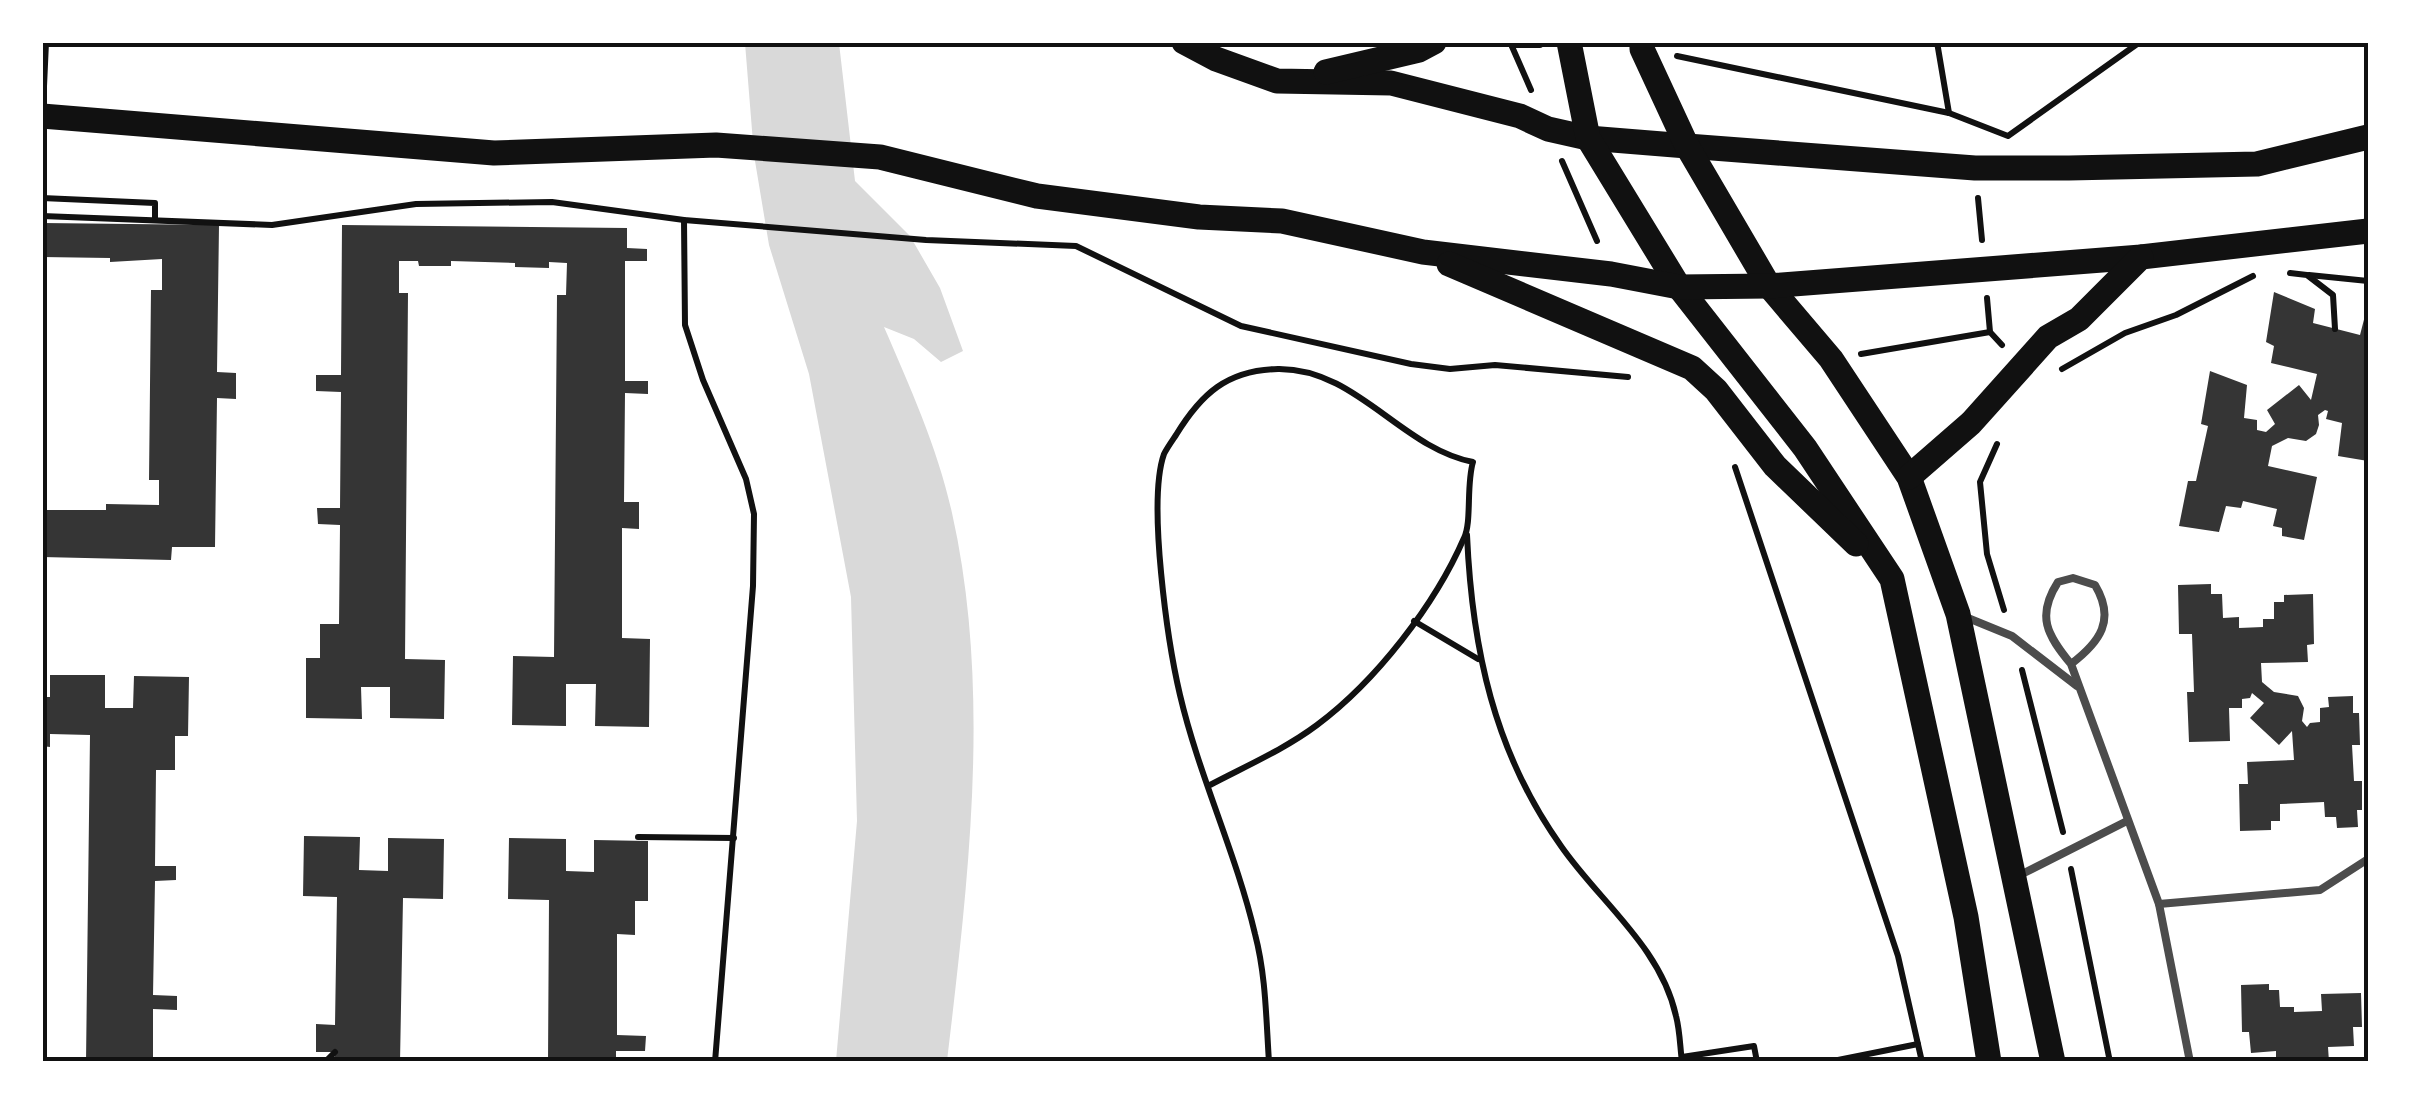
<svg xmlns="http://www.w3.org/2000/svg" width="2411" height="1104" font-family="Ubuntu,sans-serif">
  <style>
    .water { fill: #d9d9d9 }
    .building { fill: #353535 }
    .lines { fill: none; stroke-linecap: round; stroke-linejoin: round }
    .path { stroke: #111; stroke-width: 6 }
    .service { stroke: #4c4c4c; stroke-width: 8 }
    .primary { stroke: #111; stroke-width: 25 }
    .neatline { fill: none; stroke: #111; stroke-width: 4 }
  </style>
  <rect width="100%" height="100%" fill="#fff"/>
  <path class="water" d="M745 43H839L855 181 910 236 940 288 963 351 941 362 914 339 884 327C910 387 938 449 952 513 992 691 968 883 947 1061H836L857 821 851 597 809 374 769 245 754 155Z"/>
  <g class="building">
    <path d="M42 223 219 225 217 372 236 373V399L217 398 215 547H172L171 560 42 557V510H106V504L159 505V480H149L151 290H162V259L110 262V258L42 257Z"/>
    <path d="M342 225 627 228V248L647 249V261H625V381H648V394L625 393 624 502H639V529L622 528V638L650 639 649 727 595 726 596 684H566V726L512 725 513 656 554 657 557 295H566L567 263 549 262V268L515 267V263L451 261V266H419L418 261H399V293H408L405 659 445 660 444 719 390 718V687H361L362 719 306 718V658H320V624H339L340 525 318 524 317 508H340L341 392 316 391V375H341Z"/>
    <path d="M2274 292 2315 309 2313 323 2360 335 2368 304V461L2338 456 2342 423 2326 419 2328 411 2325 410 2318 415 2319 425 2316 434 2306 441 2288 438 2272 446 2268 466 2317 477 2304 540 2282 536V528L2273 526 2277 509 2243 501 2241 508 2226 506 2219 532 2179 526 2188 481H2196L2208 426 2201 424 2210 371 2247 385 2244 418 2257 420V430L2266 432 2275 424 2267 410 2299 385 2311 400 2317 374 2271 363 2274 346 2266 342Z"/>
    <path d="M2211 584V594H2222L2223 618 2239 617V628L2263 627V619H2274V602H2284V595L2313 594 2314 644 2307 645 2308 662 2261 663 2262 682 2274 692 2298 696 2304 708 2302 721 2307 727 2310 723 2320 722V708L2329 707 2328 697 2353 696V713H2359L2360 745H2352L2354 781H2362V810H2357L2358 827 2337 828 2336 817H2325L2324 802 2280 804V821H2271V830L2240 831 2239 784H2248L2247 762 2294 760 2292 731 2279 745 2250 718 2264 703 2252 693 2250 698 2242 699V708H2229L2230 741 2189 742 2187 692H2194L2192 634H2179L2178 585Z"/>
    <path d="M50 675H105V708H133L134 676 189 677 188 736H175V770H156L155 866H176V880L155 881 153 995 177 996V1010L153 1009V1062H86L90 735 50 734V747L42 746V697H50Z"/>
    <path d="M304 836 360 837 359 870 388 871V838L444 839 443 899 403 898 400 1062H334L335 1052H316V1024L335 1025 337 897 303 896Z"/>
    <path d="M509 838 566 839V871L594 872V840L648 841V901H635V935L617 934V1035L646 1036 645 1051H616V1062H548L549 900 508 899Z"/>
    <path d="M2269 984V990H2279L2280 1007H2294V1012L2322 1011 2321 994 2361 993 2362 1027H2353L2354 1046 2328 1047 2329 1062H2276V1051L2251 1053 2249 1032H2242L2241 985Z"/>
  </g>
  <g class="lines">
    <g class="path">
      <path d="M1510 42 1531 90"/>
      <path d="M1937 42 1949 113"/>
      <path d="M1512 45H1540"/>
      <path d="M1677 56 1949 113 2008 136 2140 42"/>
      <path d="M44 86 46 42"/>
      <path d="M1562 161 1597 241"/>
      <path d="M42 198 155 203V220"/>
      <path d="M1978 198 1982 240"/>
      <path d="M42 216 272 225 416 204 552 202 684 220 926 240 1076 246 1241 326 1411 364 1450 369 1495 365 1628 377"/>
      <path d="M684 220 685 325 703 380 746 479 754 514 753 586 715 1062"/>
      <path d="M2290 273 2307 275 2333 295 2335 329"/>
      <path d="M2309 275 2368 281"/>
      <path d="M1987 298 1990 332 2002 345"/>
      <path d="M1861 354 1990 332"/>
      <path d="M2062 369 2125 333 2176 315 2253 276"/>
      <path d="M1997 444 1980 482 1987 554 2004 610"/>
      <path d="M1735 467 1898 956 1922 1062"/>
      <path d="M1467 535C1472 648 1494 752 1561 846 1599 901 1661 947 1676 1016 1680 1031 1680 1047 1682 1062"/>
      <path d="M1414 621 1478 659"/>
      <path d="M2022 670 2063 832"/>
      <path d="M1210 785C1246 766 1285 749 1317 725 1376 681 1435 605 1464 538 1472 522 1466 485 1473 462 1401 448 1356 368 1278 369 1227 370 1201 394 1176 435 1172 441 1167 448 1164 454 1147 502 1168 644 1180 695 1199 776 1236 853 1255 934 1266 976 1266 1018 1269 1062"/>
      <path d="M638 837 734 838"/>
      <path d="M2071 869 2110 1062"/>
      <path d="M1682 1057 1754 1046 1757 1062"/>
      <path d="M325 1062 335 1052"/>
      <path d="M1828 1062 1918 1044"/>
    </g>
    <g class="service">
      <path d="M1963 616 2012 636 2077 686"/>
      <path d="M2071 664C2100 642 2116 620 2095 585L2073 578 2058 582C2036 616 2047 635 2071 664L2159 904 2190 1062"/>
      <path d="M2020 875 2127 821"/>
      <path d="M2159 904 2320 890 2368 859"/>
    </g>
    <g class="primary">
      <path d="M1184 42 1216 59 1277 81 1391 83 1520 116 1548 129 1588 138 1687 146 1975 168H2069L2257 164 2368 137"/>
      <path d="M1569 42 1588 138 1679 287 1805 448 1892 579 1966 917 1989 1062"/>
      <path d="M1642 42V49L1687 146 1769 286 1831 359 1909 477 1958 614 2053 1062"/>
      <path d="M1326 72 1419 50 1434 42"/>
      <path d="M42 116 494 153 716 145 880 157 1037 196 1199 217 1282 221 1423 252 1611 274 1679 287 1769 286 2141 257 2368 231"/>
      <path d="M1449 264 1692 368 1716 390 1775 466 1856 544"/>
      <path d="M1909 477 1971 423 2048 337 2079 319 2141 257"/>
    </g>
  </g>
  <rect width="2411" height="1104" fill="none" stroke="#ffffff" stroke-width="90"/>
  <rect x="45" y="45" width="2321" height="1014" class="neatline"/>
</svg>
